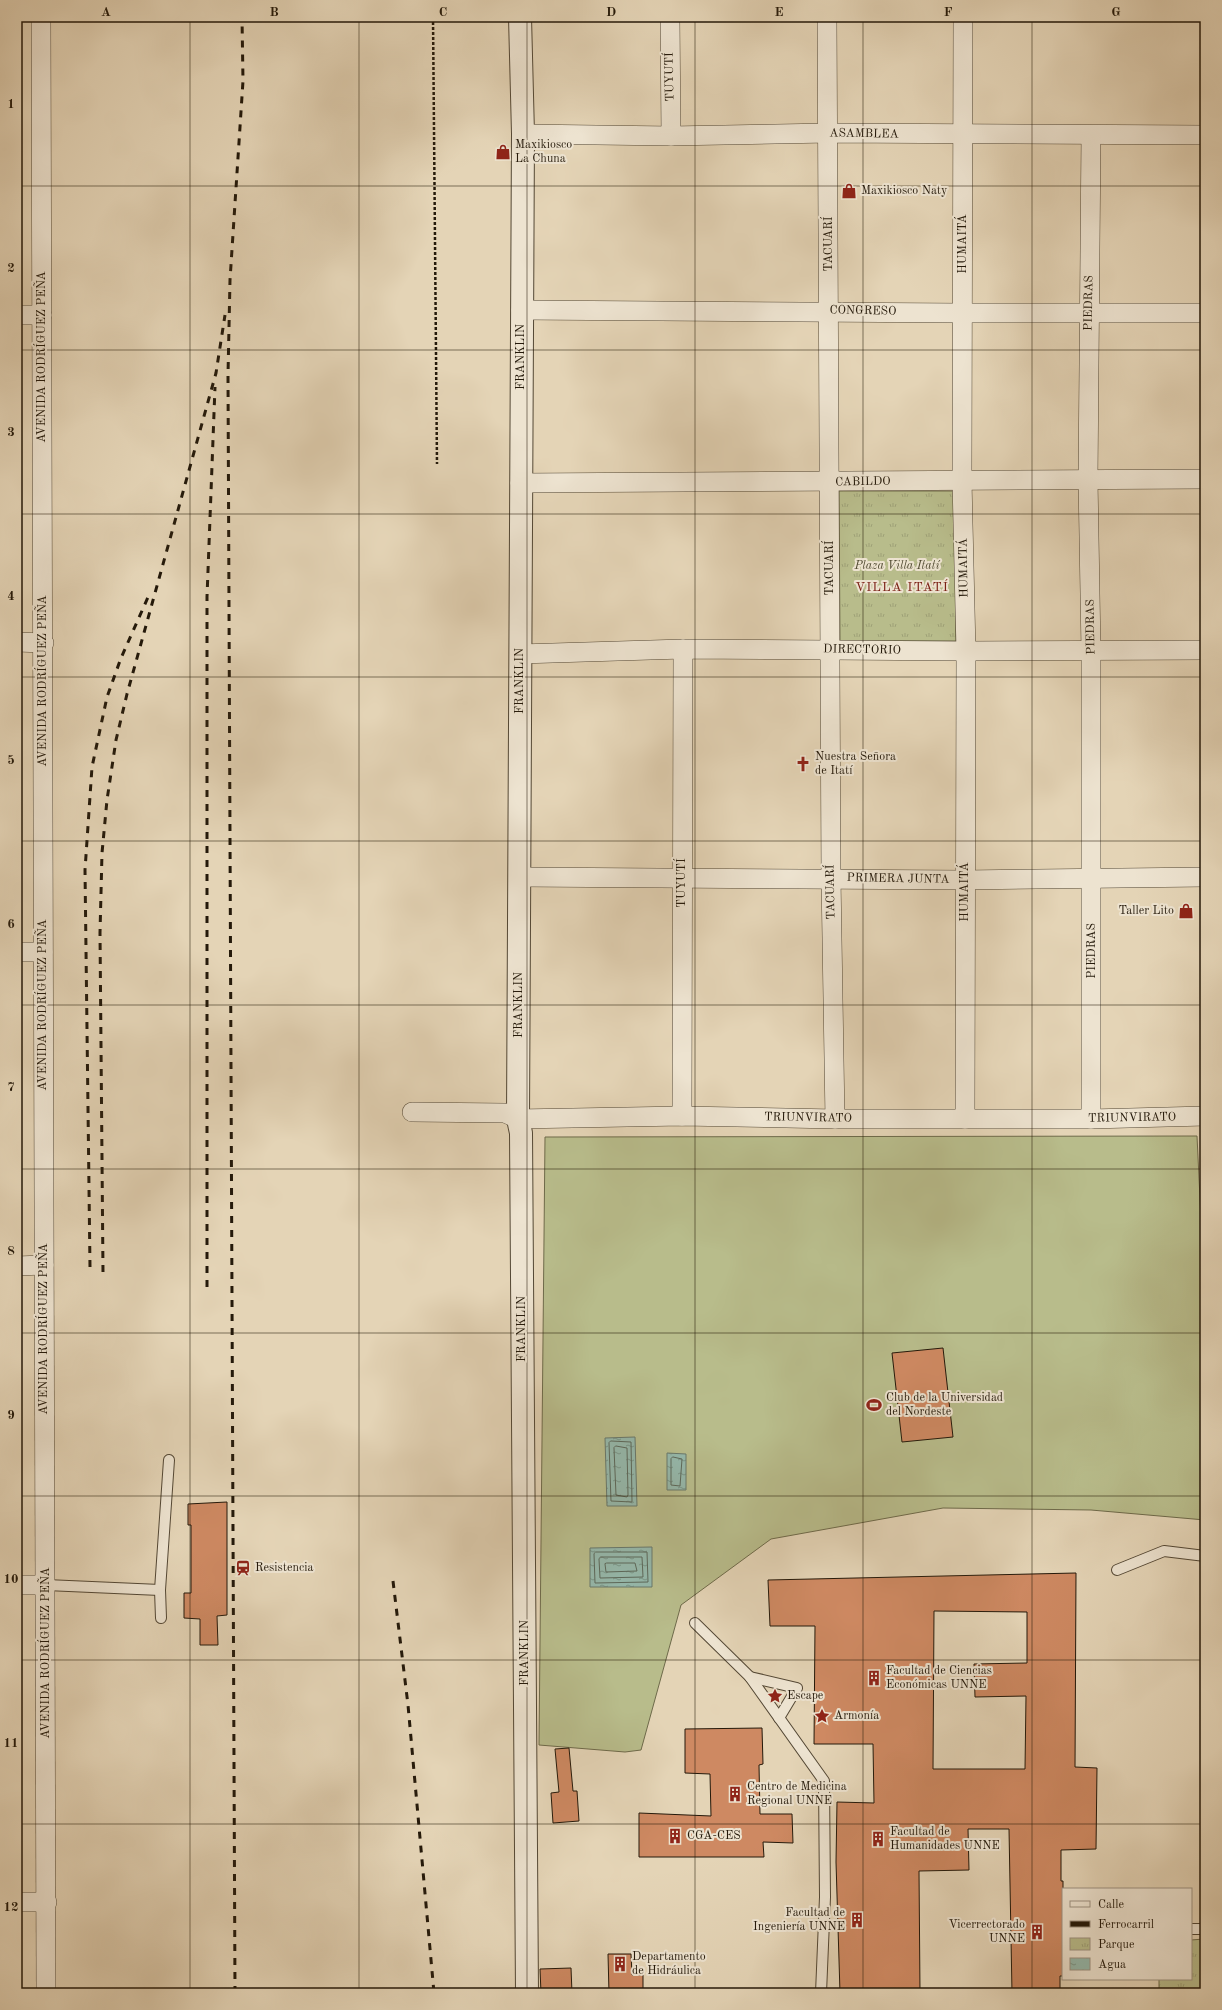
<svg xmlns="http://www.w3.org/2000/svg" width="1222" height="2010" font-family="'Old Standard TT',serif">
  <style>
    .grass { fill: #b8bc8b; stroke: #6e6a4a }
    .park { fill: url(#park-tufts); stroke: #6e6a4a }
    .water { fill: url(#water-ripples); stroke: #68786b }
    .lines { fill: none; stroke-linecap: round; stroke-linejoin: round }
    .shore { stroke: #5c685a; stroke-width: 1 }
    .building { fill: #ce8962; stroke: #24190a; fill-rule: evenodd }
    .service-casing { stroke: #544835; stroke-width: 12 }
    .minor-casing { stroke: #544835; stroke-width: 20 }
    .tertiary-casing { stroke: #544835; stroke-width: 24 }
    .path { stroke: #24190a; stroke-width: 2.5; stroke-dasharray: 3 2; stroke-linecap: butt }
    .service { stroke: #ede3d0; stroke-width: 10 }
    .minor { stroke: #ede3d0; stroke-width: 19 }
    .tertiary { stroke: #ede3d0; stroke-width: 22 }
    .rail { stroke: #24190a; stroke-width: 3; stroke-dasharray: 7 7; stroke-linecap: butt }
    .grid { fill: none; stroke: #24190a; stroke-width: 1; stroke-opacity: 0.55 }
    .labels { text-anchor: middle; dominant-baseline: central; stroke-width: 4; stroke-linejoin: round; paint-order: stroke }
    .street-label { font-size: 12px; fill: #24190a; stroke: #ede3d0 }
    .poi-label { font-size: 12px; fill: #24190a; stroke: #ede3d0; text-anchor: start }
    .park-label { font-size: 12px; font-style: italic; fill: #504a31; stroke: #ede3d0 }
    .neighbourhood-label { font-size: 13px; letter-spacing: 1px; fill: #7a1f14; stroke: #ede3d0 }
    .neatline { fill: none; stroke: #24190a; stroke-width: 1.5 }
    .grid-label { font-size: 13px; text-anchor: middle; font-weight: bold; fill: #24190a }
  </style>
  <defs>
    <pattern id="park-tufts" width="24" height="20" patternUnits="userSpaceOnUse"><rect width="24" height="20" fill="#b8bc8b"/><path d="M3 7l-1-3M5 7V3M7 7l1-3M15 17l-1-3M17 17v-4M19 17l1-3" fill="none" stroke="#9ea177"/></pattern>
    <pattern id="water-ripples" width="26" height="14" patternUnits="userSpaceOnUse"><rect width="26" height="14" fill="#95b8ab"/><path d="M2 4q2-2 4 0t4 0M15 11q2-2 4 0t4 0" fill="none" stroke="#799589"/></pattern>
  </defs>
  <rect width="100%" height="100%" fill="#e4d4b6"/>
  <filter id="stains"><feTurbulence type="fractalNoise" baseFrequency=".005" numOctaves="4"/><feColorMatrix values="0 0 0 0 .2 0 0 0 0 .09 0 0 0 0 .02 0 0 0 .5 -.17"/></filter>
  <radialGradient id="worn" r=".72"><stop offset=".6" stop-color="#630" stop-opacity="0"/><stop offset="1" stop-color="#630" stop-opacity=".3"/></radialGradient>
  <path class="grass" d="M1197 1136 1205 1303V1520L1091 1510 943 1508 771 1539 681 1605 641 1750 625 1752 539 1745 545 1137Z"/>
  <g class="park">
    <path d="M839 491H955L956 641H840Z"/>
    <path d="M1204 1939 1203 1993H1159V1979H1191V1940Z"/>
  </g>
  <g class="water">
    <path d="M635 1437 637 1506H607L605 1438Z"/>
    <path d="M667 1453 686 1454V1490H667Z"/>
    <path d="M652 1547V1587H590V1548Z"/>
  </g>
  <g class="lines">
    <g class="shore">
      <path d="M611 1441 631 1442 632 1502 611 1501 609 1443Z"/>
      <path d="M616 1446 627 1448 628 1495 627 1497 616 1495 614 1448Z"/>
      <path d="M673 1457 682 1459 680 1486 671 1485V1459Z"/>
      <path d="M596 1552H647L648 1582 595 1583 594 1554Z"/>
      <path d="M601 1557H642L643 1577 600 1578 599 1559Z"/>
      <path d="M607 1563H635L637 1571 606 1572 605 1564Z"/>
    </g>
  </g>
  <g class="building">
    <path d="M943 1348 953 1437 902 1442 892 1353Z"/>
    <path d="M227 1502V1615L217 1616 218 1645H200V1619L184 1618V1593H191V1525H188V1504Z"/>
    <path d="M1076 1573 1075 1767 1097 1768 1096 1849 1061 1850V1881H1063V1976H1060V1993H1012L1009 1829H968L969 1870 919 1871 920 1993H840L836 1862 837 1802 874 1803 873 1744H814L815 1626H770L768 1580ZM934 1611 1027 1612V1663L974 1664 975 1697 1026 1696 1025 1769H933Z"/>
    <path d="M762 1728 763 1764 759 1765 760 1814H792L793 1843 763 1842 764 1857H639V1813L711 1816 710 1774 685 1773V1729Z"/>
    <path d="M569 1748 573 1791H577L579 1821 553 1823 551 1793 559 1792 555 1749Z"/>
    <path d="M608 1954H631L632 1975H643V1990L609 1993Z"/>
    <path d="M571 1968 572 1993H541L540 1969Z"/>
  </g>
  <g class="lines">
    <g class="service-casing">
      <g id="service">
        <path d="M1117 1570 1164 1551 1205 1556"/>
        <path d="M46 1585 160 1590"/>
        <path d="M161 1618 160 1590 169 1460"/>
        <path d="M695 1623 750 1677 824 1781 825 1897 821 1993"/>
        <path d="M750 1677 797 1688 779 1718"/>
        <path d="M1191 1929H1205"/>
      </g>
    </g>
    <g class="minor-casing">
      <g id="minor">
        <path d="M41 17 46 1993"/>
        <path d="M670 17 671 136"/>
        <path d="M827 17 831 878 835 1119"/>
        <path d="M963 17 962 481 966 651 965 1119"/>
        <path d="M523 134 671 136 829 133 1205 135"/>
        <path d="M1091 135 1088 480 1091 650V1119"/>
        <path d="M521 310 963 313H1205"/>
        <path d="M17 315H42"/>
        <path d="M520 483 1205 479"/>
        <path d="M17 642 44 643"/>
        <path d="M520 654 683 649 966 651 1205 650"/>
        <path d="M520 877 965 880 1205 877"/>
        <path d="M17 952H43"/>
        <path d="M412 1112 505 1113 518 1119 682 1116 835 1119H1091L1205 1116"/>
        <path d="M682 1116 683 649"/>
        <path d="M17 1266 44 1265"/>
        <path d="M17 1585H46"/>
        <path d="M17 1902H47"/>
      </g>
    </g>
    <g class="tertiary-casing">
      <path id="tertiary" d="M520 17 523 134 518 1119 521 1133 527 1993"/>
    </g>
    <path class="path" d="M433 17 437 464"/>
    <use href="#service" class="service"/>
    <use href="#minor" class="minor"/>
    <use href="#tertiary" class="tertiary"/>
    <g class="rail">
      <path d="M90 1267 85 870 92 767 107 697 121 658 149 595"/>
      <path d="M103 1272 100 933 102 853 107 800 116 740 127 694 216 373 225 315"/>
      <path d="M207 1287V597L215 387"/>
      <path d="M393 1581 408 1705 434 1993"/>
      <path d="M235 1993 228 375 230 280 243 81 242 17"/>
    </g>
  </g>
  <path class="grid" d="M190 17V1993M359 17V1993M527 17V1993M695 17V1993M863 17V1993M1032 17V1993M17 186H1205M17 350H1205M17 514H1205M17 677H1205M17 841H1205M17 1005H1205M17 1169H1205M17 1333H1205M17 1496H1205M17 1660H1205M17 1824H1205"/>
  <defs>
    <g id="shop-bare" transform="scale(1.2)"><path d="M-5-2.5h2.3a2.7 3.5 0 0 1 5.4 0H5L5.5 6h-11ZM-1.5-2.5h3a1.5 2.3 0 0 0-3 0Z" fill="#8f2418" stroke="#ede3d0" stroke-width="2.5" paint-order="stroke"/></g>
    <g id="church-bare" transform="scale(1.2)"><path d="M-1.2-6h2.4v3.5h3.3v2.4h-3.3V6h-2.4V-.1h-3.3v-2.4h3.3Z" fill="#8f2418" stroke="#ede3d0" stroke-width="2.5" paint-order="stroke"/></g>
    <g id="stadium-bare" transform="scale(1.2)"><path d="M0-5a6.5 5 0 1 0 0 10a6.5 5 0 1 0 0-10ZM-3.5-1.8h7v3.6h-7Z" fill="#8f2418" stroke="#ede3d0" stroke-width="2.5" paint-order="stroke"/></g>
    <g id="station-bare" transform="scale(1.2)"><path d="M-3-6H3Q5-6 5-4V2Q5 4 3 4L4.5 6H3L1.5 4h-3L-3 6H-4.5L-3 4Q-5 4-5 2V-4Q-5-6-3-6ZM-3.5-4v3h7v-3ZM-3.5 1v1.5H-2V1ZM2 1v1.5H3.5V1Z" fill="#8f2418" stroke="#ede3d0" stroke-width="2.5" paint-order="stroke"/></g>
    <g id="building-bare" transform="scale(1.2)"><path d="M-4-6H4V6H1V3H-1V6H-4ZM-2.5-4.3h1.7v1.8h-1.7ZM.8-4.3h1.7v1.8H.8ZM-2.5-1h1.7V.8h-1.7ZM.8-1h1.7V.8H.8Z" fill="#8f2418" stroke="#ede3d0" stroke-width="2.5" paint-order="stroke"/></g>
    <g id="sight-bare" transform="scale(1.2)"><path d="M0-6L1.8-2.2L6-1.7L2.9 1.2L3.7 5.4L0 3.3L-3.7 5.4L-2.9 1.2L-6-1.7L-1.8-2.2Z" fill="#8f2418" stroke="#ede3d0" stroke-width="2.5" paint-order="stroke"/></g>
  </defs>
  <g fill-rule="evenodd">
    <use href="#shop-bare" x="503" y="152"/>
    <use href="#shop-bare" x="849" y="191"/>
    <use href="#church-bare" x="803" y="764"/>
    <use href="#shop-bare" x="1186" y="911"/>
    <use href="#stadium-bare" x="874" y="1405"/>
    <use href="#station-bare" x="243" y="1568"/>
    <use href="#building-bare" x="874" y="1678"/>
    <use href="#sight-bare" x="775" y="1696"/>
    <use href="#sight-bare" x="822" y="1716"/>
    <use href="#building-bare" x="735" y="1794"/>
    <use href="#building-bare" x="675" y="1836"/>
    <use href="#building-bare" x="878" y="1839"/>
    <use href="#building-bare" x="857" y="1920"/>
    <use href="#building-bare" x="1037" y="1932"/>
    <use href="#building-bare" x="620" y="1964"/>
  </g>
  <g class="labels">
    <g class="street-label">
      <text transform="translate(670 77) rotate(-91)">TUYUTÍ</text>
      <text transform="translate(864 134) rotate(1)">ASAMBLEA</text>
      <text transform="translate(829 244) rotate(-90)">TACUARÍ</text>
      <text transform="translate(963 244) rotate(-90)">HUMAITÁ</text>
      <text transform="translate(1089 303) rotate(-89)">PIEDRAS</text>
      <text transform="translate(863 311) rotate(1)">CONGRESO</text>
      <text transform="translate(42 357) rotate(-90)">AVENIDA RODRÍGUEZ PEÑA</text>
      <text transform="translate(521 357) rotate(-90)">FRANKLIN</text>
      <text transform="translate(863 482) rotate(-1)">CABILDO</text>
      <text transform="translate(830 568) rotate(-90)">TACUARÍ</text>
      <text transform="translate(964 568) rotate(-91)">HUMAITÁ</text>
      <text transform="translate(1091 627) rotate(-91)">PIEDRAS</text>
      <text transform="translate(862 650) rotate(1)">DIRECTORIO</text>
      <text transform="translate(43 681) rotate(-90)">AVENIDA RODRÍGUEZ PEÑA</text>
      <text transform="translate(520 681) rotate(-90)">FRANKLIN</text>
      <text transform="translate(898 879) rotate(1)">PRIMERA JUNTA</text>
      <text transform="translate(682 883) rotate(-90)">TUYUTÍ</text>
      <text transform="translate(831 892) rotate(-91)">TACUARÍ</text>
      <text transform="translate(965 892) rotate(-90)">HUMAITÁ</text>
      <text transform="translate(1092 951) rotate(-90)">PIEDRAS</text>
      <text transform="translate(43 1005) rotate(-90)">AVENIDA RODRÍGUEZ PEÑA</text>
      <text transform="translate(519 1005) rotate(-90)">FRANKLIN</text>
      <text transform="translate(808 1118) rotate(1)">TRIUNVIRATO</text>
      <text transform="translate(1132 1118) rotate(-1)">TRIUNVIRATO</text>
      <text transform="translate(44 1329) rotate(-90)">AVENIDA RODRÍGUEZ PEÑA</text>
      <text transform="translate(522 1329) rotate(-90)">FRANKLIN</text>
      <text transform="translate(46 1653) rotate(-90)">AVENIDA RODRÍGUEZ PEÑA</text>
      <text transform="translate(525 1653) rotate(-90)">FRANKLIN</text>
    </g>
    <g class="poi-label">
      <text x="515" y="145">Maxikiosco<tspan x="515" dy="14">La Chuna</tspan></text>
      <text x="861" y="191">Maxikiosco Naty</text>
      <text x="815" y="757">Nuestra Señora<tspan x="815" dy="14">de Itatí</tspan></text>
      <text x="1174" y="911" text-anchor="end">Taller Lito</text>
      <text x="886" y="1398">Club de la Universidad<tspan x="886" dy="14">del Nordeste</tspan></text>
      <text x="255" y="1568">Resistencia</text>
      <text x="886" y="1671">Facultad de Ciencias<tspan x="886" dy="14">Económicas UNNE</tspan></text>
      <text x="787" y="1696">Escape</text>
      <text x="834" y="1716">Armonía</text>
      <text x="747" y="1787">Centro de Medicina<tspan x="747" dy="14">Regional UNNE</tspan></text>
      <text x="890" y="1832">Facultad de<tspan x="890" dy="14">Humanidades UNNE</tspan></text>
      <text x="687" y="1836">CGA-CES</text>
      <text x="845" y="1913" text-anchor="end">Facultad de<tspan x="845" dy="14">Ingeniería UNNE</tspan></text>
      <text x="1025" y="1925" text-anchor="end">Vicerrectorado<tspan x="1025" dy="14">UNNE</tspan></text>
      <text x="632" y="1957">Departamento<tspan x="632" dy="14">de Hidráulica</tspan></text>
    </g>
    <g class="park-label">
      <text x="897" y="566">Plaza Villa Itatí</text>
    </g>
    <g class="neighbourhood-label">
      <text x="902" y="587">VILLA ITATÍ</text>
    </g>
  </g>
  <rect width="1222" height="2010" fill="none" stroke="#e4d4b6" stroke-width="44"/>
  <rect x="1062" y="1888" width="130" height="92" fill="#ede3d0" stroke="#9d9281"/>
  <rect x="1070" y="1901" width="20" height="6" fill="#ede3d0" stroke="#9d9281"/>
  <text x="1098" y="1908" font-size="12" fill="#24190a">Calle</text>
  <rect x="1070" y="1921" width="20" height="6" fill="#24190a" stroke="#9d9281"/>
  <text x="1098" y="1928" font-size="12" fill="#24190a">Ferrocarril</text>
  <rect x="1070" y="1938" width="20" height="12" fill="url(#park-tufts)" stroke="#9d9281"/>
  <text x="1098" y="1948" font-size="12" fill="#24190a">Parque</text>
  <rect x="1070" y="1958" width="20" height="12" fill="url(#water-ripples)" stroke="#9d9281"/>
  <text x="1098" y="1968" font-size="12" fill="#24190a">Agua</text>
  <rect x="22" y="22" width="1178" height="1966" class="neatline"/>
  <g class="grid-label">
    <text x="106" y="16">A</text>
    <text x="274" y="16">B</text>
    <text x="443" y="16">C</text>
    <text x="611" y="16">D</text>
    <text x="779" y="16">E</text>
    <text x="948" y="16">F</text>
    <text x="1116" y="16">G</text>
    <text x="11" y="108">1</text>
    <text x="11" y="272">2</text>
    <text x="11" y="436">3</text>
    <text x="11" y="600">4</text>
    <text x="11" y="764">5</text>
    <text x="11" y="928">6</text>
    <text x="11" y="1091">7</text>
    <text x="11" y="1255">8</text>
    <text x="11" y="1419">9</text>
    <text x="11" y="1583">10</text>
    <text x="11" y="1747">11</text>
    <text x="11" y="1911">12</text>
  </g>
  <rect width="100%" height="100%" filter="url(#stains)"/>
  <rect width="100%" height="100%" fill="url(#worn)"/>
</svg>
